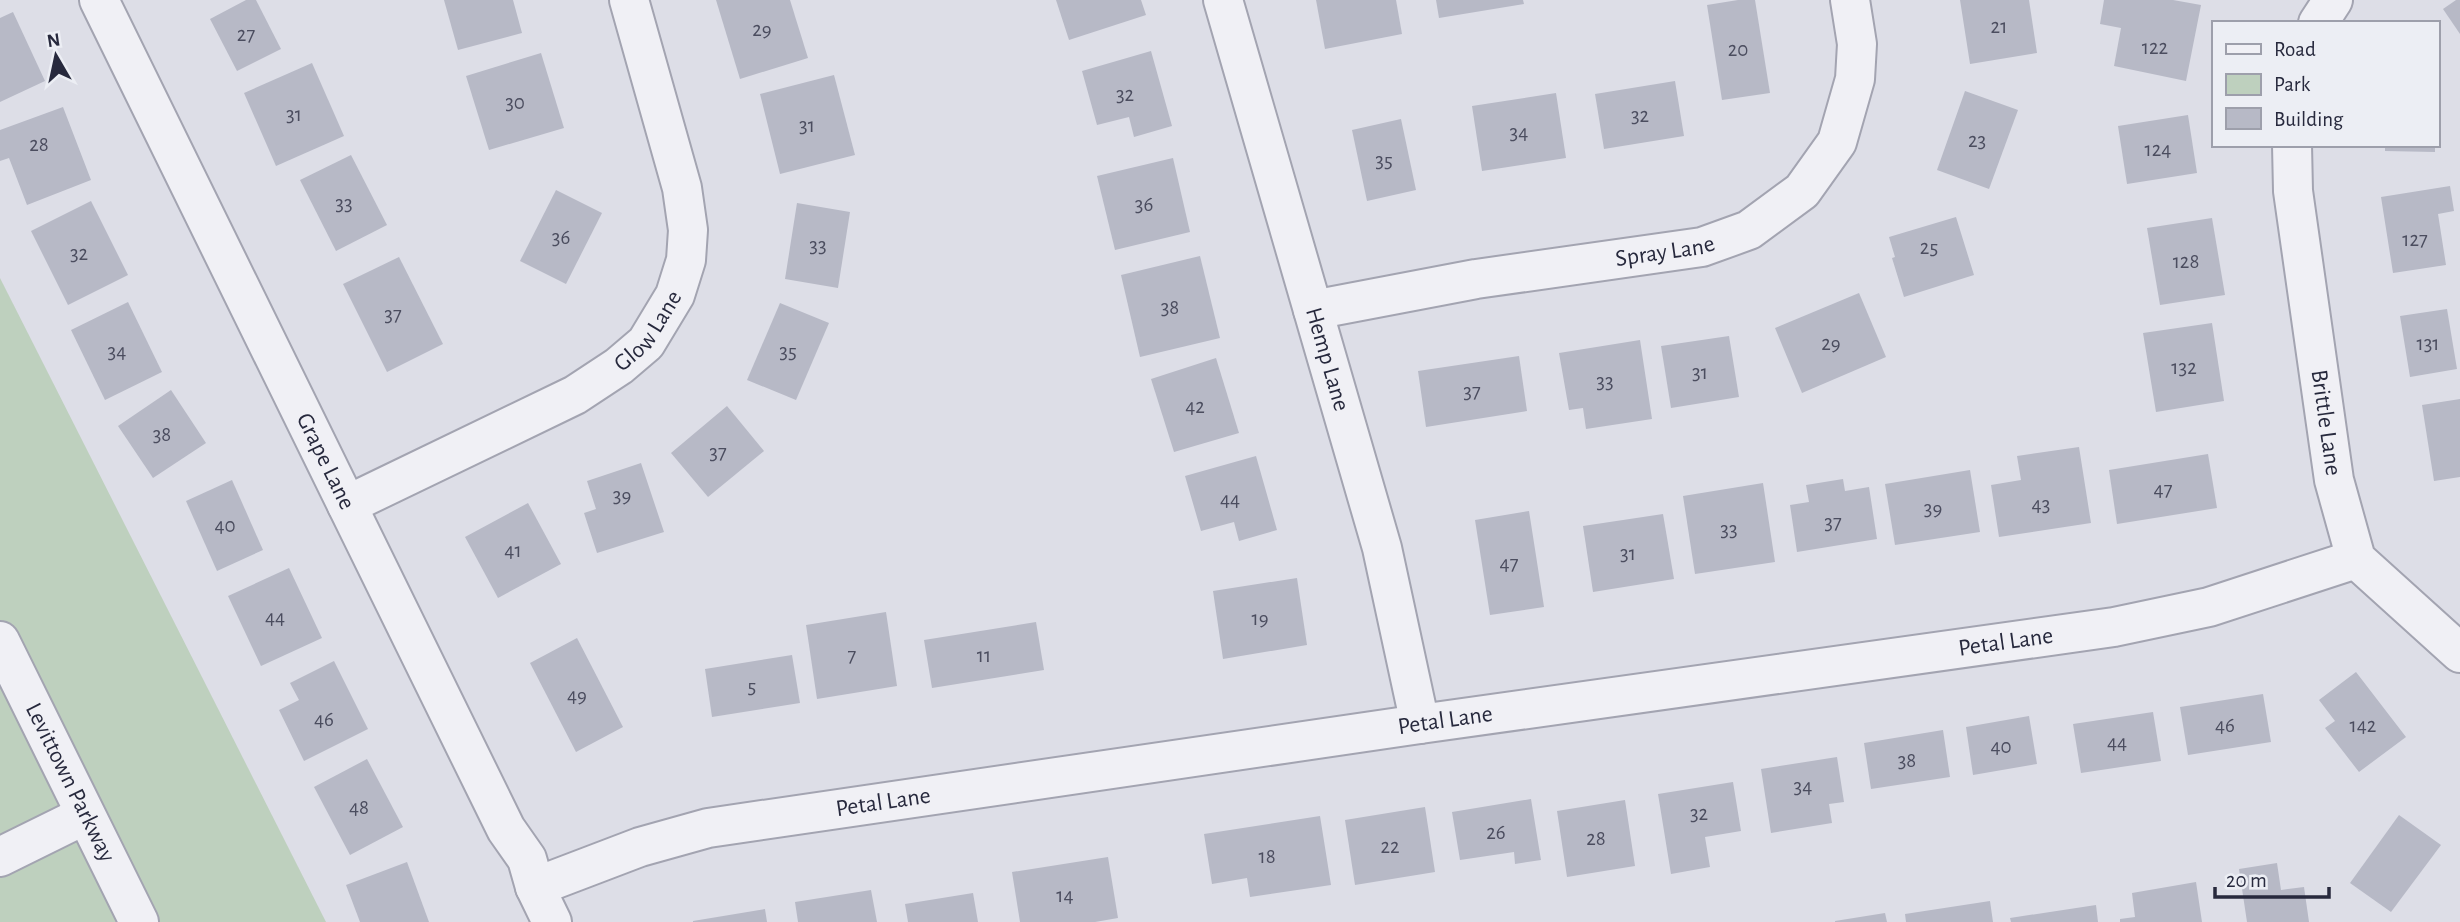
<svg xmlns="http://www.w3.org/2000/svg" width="2460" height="922" font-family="'Alegreya Sans',sans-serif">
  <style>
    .green { fill: #bed0be }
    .building { fill: #b7b9c6 }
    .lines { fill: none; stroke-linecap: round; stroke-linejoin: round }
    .minor-casing { stroke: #a3a4b1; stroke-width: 42 }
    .minor { stroke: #f0f0f5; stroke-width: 38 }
    .labels { text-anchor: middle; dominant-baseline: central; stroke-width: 5; stroke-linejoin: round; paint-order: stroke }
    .number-label { font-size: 21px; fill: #4b4d5f }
    .street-label { font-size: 24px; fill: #27293d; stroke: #eceef4 }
  </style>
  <rect width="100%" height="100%" fill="#dddee7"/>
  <path class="green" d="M0 278 326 922H0Z"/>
  <g class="building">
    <path d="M246 0H256L281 49 237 71 210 19Z"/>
    <path d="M444 0H513L522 33 458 50Z"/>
    <path d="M716 0H790L808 58 740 79Z"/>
    <path d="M1056 0H1141L1146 15 1069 40Z"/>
    <path d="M1316 0H1396L1402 34 1325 49Z"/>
    <path d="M1436 0H1523L1524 4 1439 18Z"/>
    <path d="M1738 0H1755L1770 93 1722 100 1707 5Z"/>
    <path d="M1960 0H2029L2037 53 1970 64Z"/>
    <path d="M2104 0H2173L2201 5 2186 81 2114 66 2121 28 2100 24Z"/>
    <path d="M2456 0H2460V34L2443 9Z"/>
    <path d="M13 12 45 81 0 102V18Z"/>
    <path d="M1151 51 1172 126 1134 137 1129 117 1097 125 1082 71Z"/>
    <path d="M541 53 564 128 489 150 466 76Z"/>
    <path d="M312 63 344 136 276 166 244 93Z"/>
    <path d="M834 75 855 155 780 174 760 94Z"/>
    <path d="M1675 81 1684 136 1604 149 1595 94Z"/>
    <path d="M1965 91 2018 110 1989 189 1937 170Z"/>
    <path d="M1556 93 1566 158 1482 171 1472 106Z"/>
    <path d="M63 107 91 180 27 205 9 158 0 161V130Z"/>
    <path d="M2188 115 2197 173 2127 184 2118 126Z"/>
    <path d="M1401 119 1416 190 1367 201 1352 130Z"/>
    <path d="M2385 145H2435V152L2385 151Z"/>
    <path d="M351 155 387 225 336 251 300 180Z"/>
    <path d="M1173 158 1190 232 1115 250 1097 176Z"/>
    <path d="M2450 186 2454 211 2438 214 2446 265 2393 273 2381 197Z"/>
    <path d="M556 190 602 213 566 284 520 261Z"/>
    <path d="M91 201 128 275 68 305 31 231Z"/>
    <path d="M797 203 850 212 838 288 785 279Z"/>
    <path d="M1956 217 1974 275 1904 297 1892 258 1895 257 1889 237Z"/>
    <path d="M2212 218 2225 295 2160 305 2147 228Z"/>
    <path d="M1200 256 1220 338 1140 357 1121 275Z"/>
    <path d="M399 257 443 344 387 372 343 284Z"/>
    <path d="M1859 293 1886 357 1802 393 1775 328Z"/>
    <path d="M128 302 162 372 105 400 71 330Z"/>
    <path d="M780 303 829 323 796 400 747 380Z"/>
    <path d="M2447 309 2457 369 2410 377 2400 316Z"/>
    <path d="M2212 323 2224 401 2156 412 2143 333Z"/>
    <path d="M1729 336 1739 397 1671 408 1661 346Z"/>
    <path d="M1640 340 1652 419 1586 429 1583 408 1569 410 1559 353Z"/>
    <path d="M1519 356 1527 411 1426 427 1418 371Z"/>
    <path d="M1216 358 1239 433 1174 452 1151 379Z"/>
    <path d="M171 390 206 443 153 478 118 426Z"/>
    <path d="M2460 399V477L2434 481 2422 405Z"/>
    <path d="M727 406 764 451 708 497 671 453Z"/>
    <path d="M2079 447 2091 523 1999 537 1991 485 2021 480 2017 456Z"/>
    <path d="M2208 454 2217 508 2117 524 2109 470Z"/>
    <path d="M1256 456 1277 530 1239 541 1234 522 1201 531 1185 476Z"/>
    <path d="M641 463 664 532 597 553 584 513 596 509 587 481Z"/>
    <path d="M1970 470 1980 532 1895 545 1885 484Z"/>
    <path d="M1843 479 1845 491 1869 487 1877 539 1797 552 1790 505 1809 502 1806 485Z"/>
    <path d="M232 480 263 550 217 571 186 501Z"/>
    <path d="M1763 483 1775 562 1695 574 1683 496Z"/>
    <path d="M528 503 561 564 498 598 465 537Z"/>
    <path d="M1529 511 1544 607 1490 615 1475 520Z"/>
    <path d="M1663 514 1674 579 1593 592 1583 526Z"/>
    <path d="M289 568 322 638 261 666 228 596Z"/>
    <path d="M1297 578 1307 645 1223 659 1213 591Z"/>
    <path d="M886 612 897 686 817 699 806 625Z"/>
    <path d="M1036 622 1044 670 932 688 924 640Z"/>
    <path d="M577 638 623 727 576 752 530 663Z"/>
    <path d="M792 655 800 703 712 717 705 669Z"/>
    <path d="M334 661 368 729 304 761 279 710 299 700 290 683Z"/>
    <path d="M2356 672 2406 737 2359 772 2325 728 2335 721 2319 700Z"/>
    <path d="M2263 694 2271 742 2188 755 2180 707Z"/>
    <path d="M2153 712 2161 761 2081 773 2073 724Z"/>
    <path d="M2029 716 2037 764 1973 775 1966 727Z"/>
    <path d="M1943 730 1950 777 1871 789 1864 743Z"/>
    <path d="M1837 757 1844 802 1829 804 1832 823 1771 833 1761 769Z"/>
    <path d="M367 759 403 827 350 855 314 787Z"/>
    <path d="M1733 782 1741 831 1705 837 1710 867 1671 874 1658 794Z"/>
    <path d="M1531 799 1541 860 1515 864 1514 852 1460 860 1452 812Z"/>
    <path d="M1625 800 1635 866 1567 877 1557 811Z"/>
    <path d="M1425 807 1435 872 1355 885 1345 820Z"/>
    <path d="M2399 815 2441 845 2391 912 2350 883Z"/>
    <path d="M1320 816 1331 885 1250 897 1247 878 1212 884 1204 834Z"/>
    <path d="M1108 857 1118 918 1095 922H1020L1012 872Z"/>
    <path d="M407 862 429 922H360L346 885Z"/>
    <path d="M2277 863 2281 890 2304 887 2309 922H2247L2239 869Z"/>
    <path d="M2196 882 2202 922H2120V919L2135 917 2132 893Z"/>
    <path d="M871 890 877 922H798L795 902Z"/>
    <path d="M973 893 978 922H908L905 904Z"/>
    <path d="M1990 901 1993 922H1906L1905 914Z"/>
    <path d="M2096 905 2098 922H2011L2010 918Z"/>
    <path d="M765 909 767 922H693V921Z"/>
    <path d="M1885 913 1887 922H1835V921Z"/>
  </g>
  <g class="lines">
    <g class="minor-casing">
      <g id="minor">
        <path id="s1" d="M99 0 506 829 527 859 535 887 552 922"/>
        <path id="s2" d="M1223 0 1382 548 1420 724"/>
        <path d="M2318 23 2333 0"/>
        <path id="s3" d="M2292 145 2293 191 2334 480 2356 559 2460 653"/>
        <path id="s4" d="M1313 310 1476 279 1702 247 1749 230 1802 191 1837 142 1855 79 1857 44 1850 0"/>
        <path id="s5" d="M347 505 575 395 619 366 646 343 675 295 686 260 688 230 682 188 629 0"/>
        <path id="s6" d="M0 641 139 922"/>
        <path d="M0 857 85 815"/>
        <path id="s7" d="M535 887 640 847 708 828 1420 724 2114 627 2209 607 2356 559"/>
      </g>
    </g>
    <use href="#minor" class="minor"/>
  </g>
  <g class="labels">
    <g class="number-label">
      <text x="1999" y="26">21</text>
      <text x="762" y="29">29</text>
      <text x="246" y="34">27</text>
      <text x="2155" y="47">122</text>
      <text x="1738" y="49">20</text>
      <text x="1125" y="94">32</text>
      <text x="515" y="102">30</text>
      <text x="294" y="114">31</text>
      <text x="1640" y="115">32</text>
      <text x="807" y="125">31</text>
      <text x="1519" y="132">34</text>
      <text x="1977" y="140">23</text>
      <text x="39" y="144">28</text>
      <text x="2158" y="149">124</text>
      <text x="1384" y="160">35</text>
      <text x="344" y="203">33</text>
      <text x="1144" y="204">36</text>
      <text x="561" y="237">36</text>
      <text x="2415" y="239">127</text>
      <text x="818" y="245">33</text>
      <text x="1929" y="247">25</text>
      <text x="79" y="253">32</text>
      <text x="2186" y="261">128</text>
      <text x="1170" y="307">38</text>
      <text x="393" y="314">37</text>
      <text x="1831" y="343">29</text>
      <text x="2428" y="343">131</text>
      <text x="117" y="351">34</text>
      <text x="788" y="351">35</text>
      <text x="2184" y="367">132</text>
      <text x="1700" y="372">31</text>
      <text x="1605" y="381">33</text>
      <text x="1472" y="391">37</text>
      <text x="1195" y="406">42</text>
      <text x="162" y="434">38</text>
      <text x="718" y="452">37</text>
      <text x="2163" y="489">47</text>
      <text x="622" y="495">39</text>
      <text x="1230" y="499">44</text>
      <text x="2041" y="504">43</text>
      <text x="1933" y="508">39</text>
      <text x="1833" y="522">37</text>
      <text x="225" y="525">40</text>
      <text x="1729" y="529">33</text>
      <text x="513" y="550">41</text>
      <text x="1628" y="553">31</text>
      <text x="1509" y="563">47</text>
      <text x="275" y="617">44</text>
      <text x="1260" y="618">19</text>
      <text x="852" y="655">7</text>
      <text x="984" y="655">11</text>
      <text x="752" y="686">5</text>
      <text x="577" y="695">49</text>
      <text x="324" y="719">46</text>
      <text x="2225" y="725">46</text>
      <text x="2363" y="725">142</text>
      <text x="2117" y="742">44</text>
      <text x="2001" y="746">40</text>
      <text x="1907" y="760">38</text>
      <text x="1803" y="786">34</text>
      <text x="359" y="807">48</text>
      <text x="1699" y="813">32</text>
      <text x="1496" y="832">26</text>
      <text x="1596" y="838">28</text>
      <text x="1390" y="846">22</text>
      <text x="1267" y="856">18</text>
      <text x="1065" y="895">14</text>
    </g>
    <g class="street-label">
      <text stroke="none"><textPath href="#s4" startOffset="357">Spray Lane</textPath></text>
      <text stroke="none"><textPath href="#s5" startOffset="352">Glow Lane</textPath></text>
      <text stroke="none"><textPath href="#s2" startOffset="374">Hemp Lane</textPath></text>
      <text stroke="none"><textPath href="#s3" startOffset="280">Brittle Lane</textPath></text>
      <text stroke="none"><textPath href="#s1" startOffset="514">Grape Lane</textPath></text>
      <text stroke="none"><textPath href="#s7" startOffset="1494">Petal Lane</textPath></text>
      <text stroke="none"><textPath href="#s7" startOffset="928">Petal Lane</textPath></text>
      <text stroke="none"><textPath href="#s6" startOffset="158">Levittown Parkway</textPath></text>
      <text stroke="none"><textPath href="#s7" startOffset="360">Petal Lane</textPath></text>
    </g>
  </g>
  <rect x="2212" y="21" width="228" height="126" fill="#eceef4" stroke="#9d9fab" stroke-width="2"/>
  <rect x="2226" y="44" width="35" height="10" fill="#f0f0f5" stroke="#9d9fab" stroke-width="2"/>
  <text x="2274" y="56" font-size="21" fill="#27293d">Road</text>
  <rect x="2226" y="74" width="35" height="21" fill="#bed0be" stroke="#9d9fab" stroke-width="2"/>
  <text x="2274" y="91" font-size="21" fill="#27293d">Park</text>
  <rect x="2226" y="108" width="35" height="21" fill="#b7b9c6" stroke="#9d9fab" stroke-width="2"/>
  <text x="2274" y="126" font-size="21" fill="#27293d">Building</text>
  <g transform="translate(56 56) rotate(351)" stroke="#eceef4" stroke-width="5" paint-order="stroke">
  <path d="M0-5L12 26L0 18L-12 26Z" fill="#27293d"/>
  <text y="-10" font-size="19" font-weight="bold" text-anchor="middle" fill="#27293d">N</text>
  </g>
  <path d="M2215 887v10h114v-10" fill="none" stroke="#27293d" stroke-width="3.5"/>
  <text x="2226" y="887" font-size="21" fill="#27293d" stroke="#eceef4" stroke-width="5" paint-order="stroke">20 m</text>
</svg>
